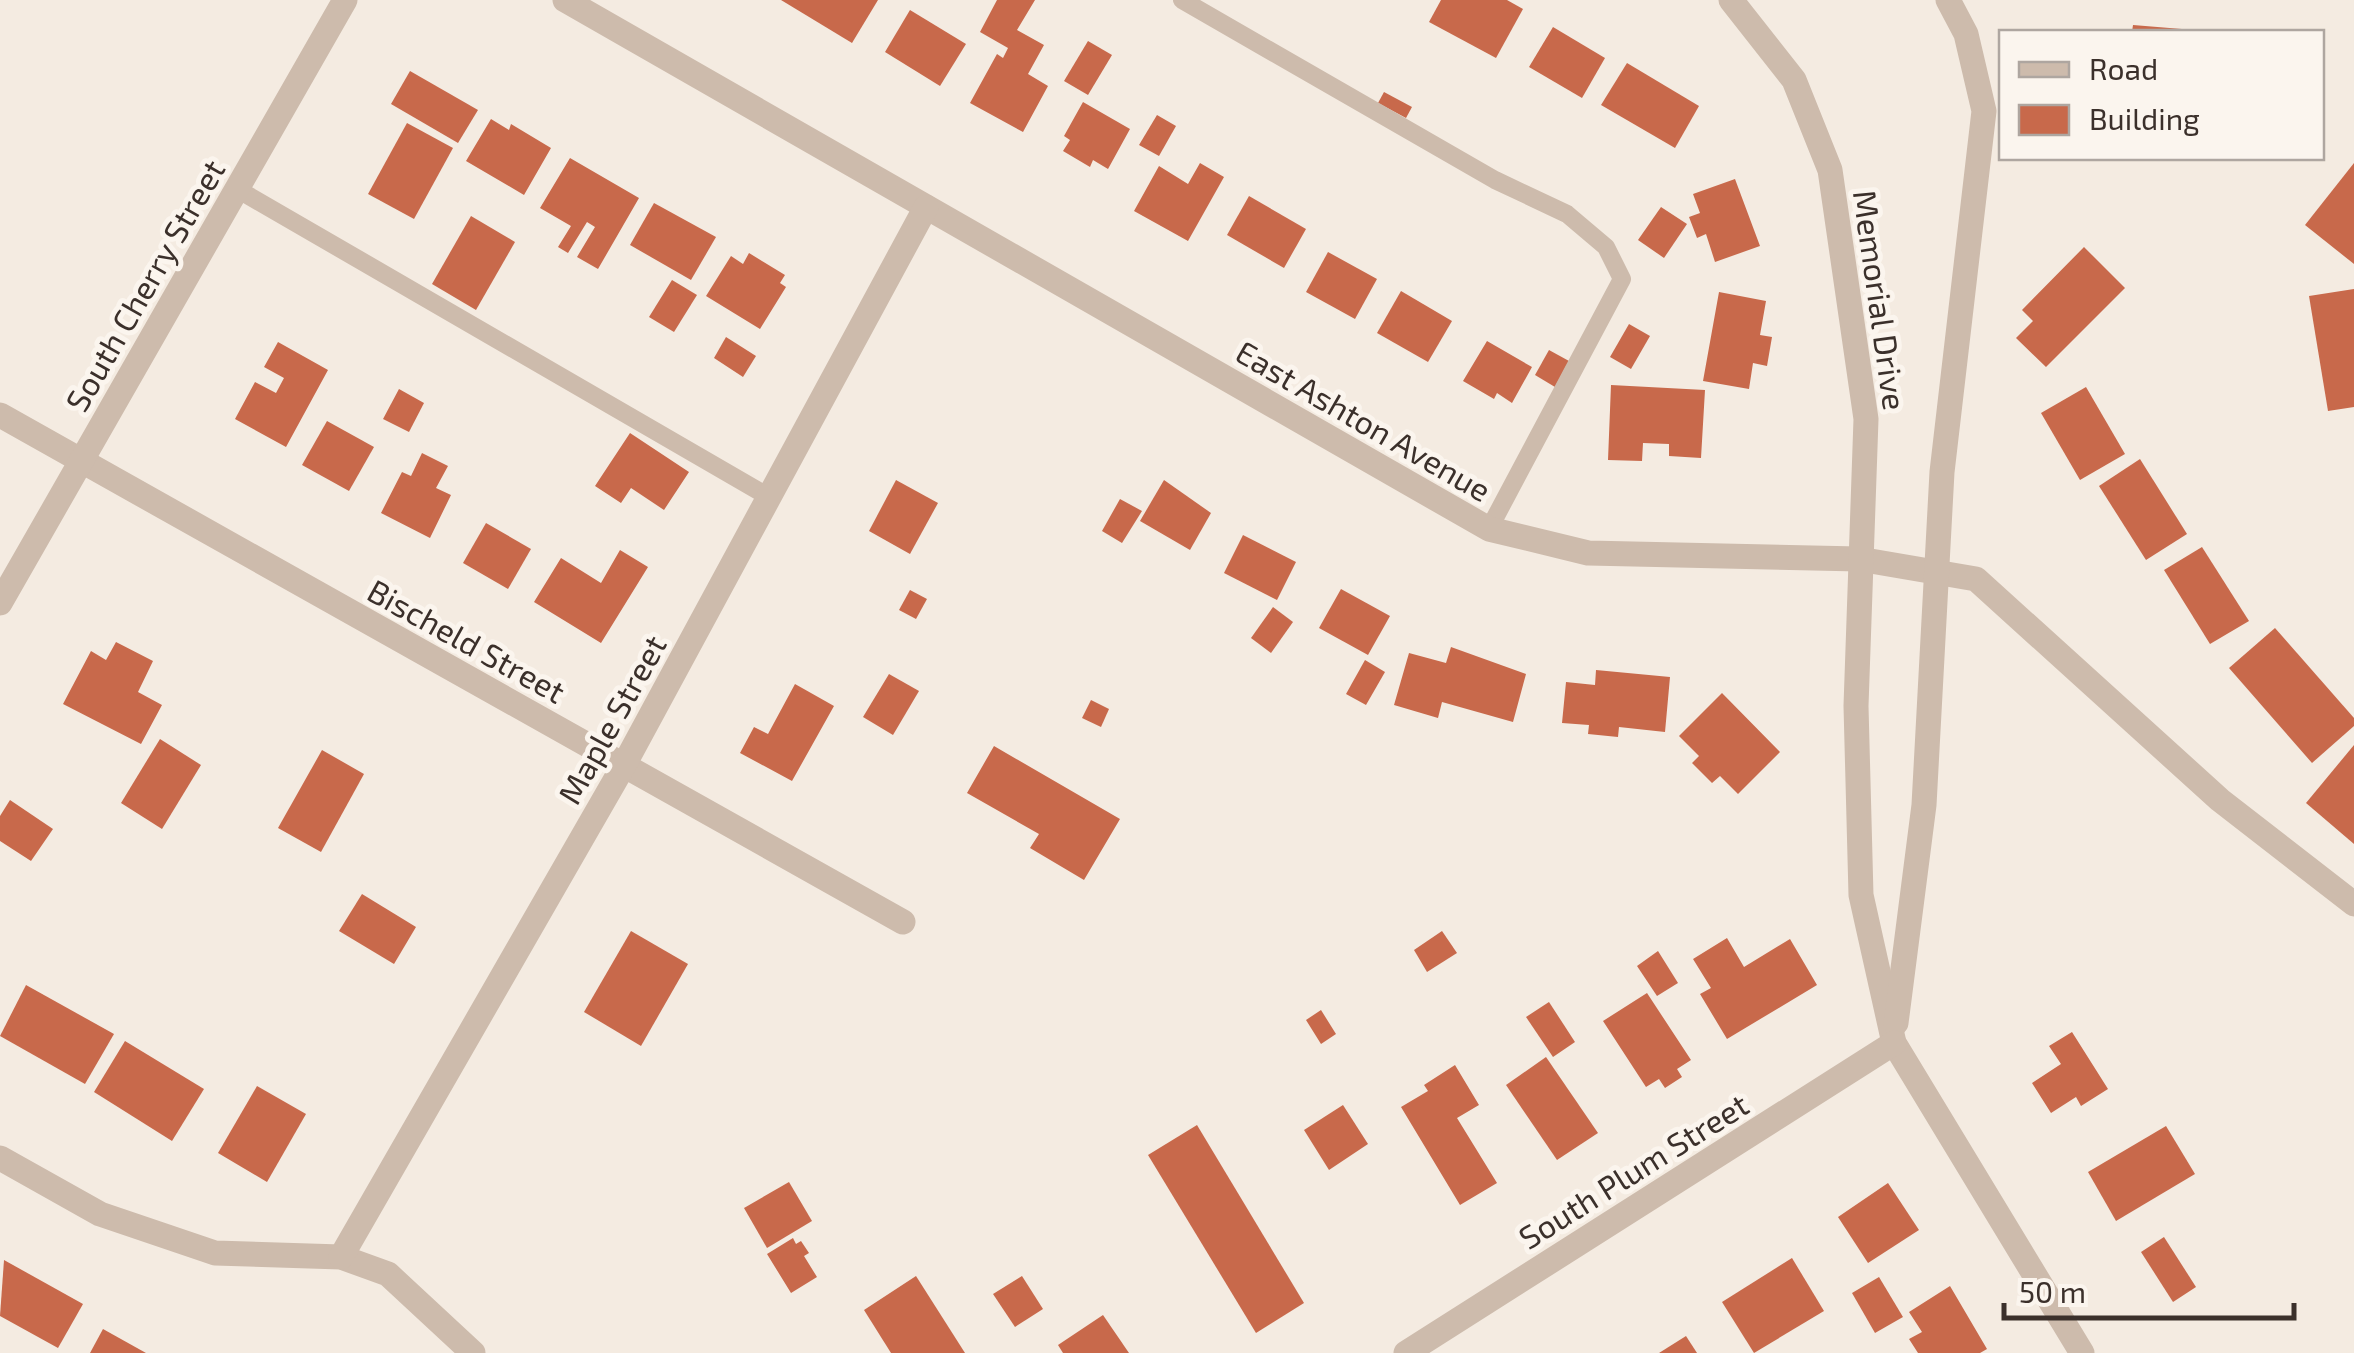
<svg xmlns="http://www.w3.org/2000/svg" width="2354" height="1353" font-family="'Exo 2',sans-serif">
  <style>
    .building { fill: #c8694b }
    .lines { fill: none; stroke-linecap: round; stroke-linejoin: round }
    .service { stroke: #cdbbac; stroke-width: 18 }
    .minor { stroke: #cdbbac; stroke-width: 25 }
    .tertiary { stroke: #cdbbac; stroke-width: 25 }
    .labels { text-anchor: middle; dominant-baseline: central; stroke-width: 10; stroke-linejoin: round; paint-order: stroke }
    .street-label { font-size: 32px; fill: #3b302b; stroke: #fbf5ee }
  </style>
  <rect width="100%" height="100%" fill="#f4ebe1"/>
  <g class="building">
    <path d="M781 0H878L852 43Z"/>
    <path d="M997 0H1035L1017 30 1044 45 1028 74 1048 86 1023 132 970 103 997 54 1003 58 1008 48 980 32Z"/>
    <path d="M1441 0H1507L1523 9 1496 58 1429 22Z"/>
    <path d="M910 10 966 44 940 86 885 52Z"/>
    <path d="M2133 25 2194 30V32H2132Z"/>
    <path d="M1553 27 1605 58 1582 98 1529 67Z"/>
    <path d="M1088 41 1112 55 1088 95 1064 81Z"/>
    <path d="M1627 63 1699 106 1675 148 1601 105Z"/>
    <path d="M410 71 478 110 458 143 391 104Z"/>
    <path d="M1384 92 1412 107 1406 118 1378 103Z"/>
    <path d="M1083 102 1130 129 1108 169 1093 160 1090 167 1063 151 1070 140 1064 136Z"/>
    <path d="M1157 115 1176 126 1159 156 1139 145Z"/>
    <path d="M491 119 509 130 511 124 551 148 524 195 466 161Z"/>
    <path d="M407 123 453 148 414 219 368 194Z"/>
    <path d="M570 158 639 198 598 269 577 257 595 227 587 222 568 253 558 247 571 226 540 208Z"/>
    <path d="M1200 163 1224 177 1188 241 1134 211 1159 166 1188 184Z"/>
    <path d="M2354 163V264L2305 225Z"/>
    <path d="M1735 179 1760 246 1715 262 1706 234 1697 238 1689 217 1700 213 1693 194Z"/>
    <path d="M1249 196 1306 229 1284 268 1227 235Z"/>
    <path d="M654 203 716 237 691 280 630 245Z"/>
    <path d="M1661 207 1687 224 1664 258 1638 240Z"/>
    <path d="M471 216 515 242 476 310 432 284Z"/>
    <path d="M2084 247 2125 288 2046 367 2016 338 2033 321 2022 310Z"/>
    <path d="M1328 252 1377 279 1355 319 1306 292Z"/>
    <path d="M749 253 785 275 780 283 786 287 760 329 706 296 731 256 743 264Z"/>
    <path d="M672 280 697 295 674 332 649 317Z"/>
    <path d="M2354 289V407L2328 411 2309 296Z"/>
    <path d="M1401 291 1452 321 1428 362 1377 333Z"/>
    <path d="M1719 292 1766 301 1760 335 1772 337 1767 366 1753 363 1749 389 1703 381Z"/>
    <path d="M1629 324 1650 336 1631 369 1610 357Z"/>
    <path d="M726 337 756 356 743 377 714 358Z"/>
    <path d="M1487 341 1532 367 1512 403 1497 393 1494 399 1463 381Z"/>
    <path d="M278 342 328 370 286 447 235 419 255 382 276 393 284 378 264 367Z"/>
    <path d="M1549 350 1569 361 1555 387 1535 375Z"/>
    <path d="M1611 385 1705 390 1701 458 1669 456V444L1643 443 1642 461 1608 460Z"/>
    <path d="M2086 387 2125 454 2080 480 2041 413Z"/>
    <path d="M399 389 424 403 409 432 383 419Z"/>
    <path d="M327 421 374 447 349 491 302 465Z"/>
    <path d="M630 433 689 472 664 510 631 488 621 503 595 486Z"/>
    <path d="M422 453 448 466 436 488 451 495 430 538 381 513 402 472 411 476Z"/>
    <path d="M2140 459 2187 534 2146 560 2099 486Z"/>
    <path d="M896 480 938 503 910 554 869 531Z"/>
    <path d="M1164 480 1211 513 1190 550 1140 521Z"/>
    <path d="M1120 499 1142 511 1122 543 1102 531Z"/>
    <path d="M486 523 531 549 508 589 463 563Z"/>
    <path d="M1243 535 1296 562 1277 600 1224 573Z"/>
    <path d="M2202 547 2249 621 2210 644 2164 570Z"/>
    <path d="M620 550 648 567 601 643 534 602 561 558 601 583Z"/>
    <path d="M1341 589 1390 616 1368 655 1319 628Z"/>
    <path d="M910 590 927 599 916 619 899 610Z"/>
    <path d="M1273 607 1293 622 1271 653 1251 638Z"/>
    <path d="M2275 628 2354 718V726L2312 763 2229 668Z"/>
    <path d="M116 642 153 661 138 692 162 705 141 744 63 704 91 651 106 660Z"/>
    <path d="M1451 647 1526 674 1513 722 1442 702 1438 718 1394 705 1409 653 1446 663Z"/>
    <path d="M1365 660 1385 672 1366 705 1346 694Z"/>
    <path d="M1596 670 1670 677 1665 732 1619 727 1618 737 1588 734 1589 725 1562 723 1566 682 1595 685Z"/>
    <path d="M889 674 919 691 893 735 863 717Z"/>
    <path d="M795 684 834 706 792 781 740 753 754 727 768 734Z"/>
    <path d="M1722 693 1780 752 1738 794 1720 776 1712 783 1692 763 1699 756 1679 736Z"/>
    <path d="M1091 700 1109 709 1101 727 1082 718Z"/>
    <path d="M160 739 201 765 162 829 121 803Z"/>
    <path d="M2354 745V844L2306 803Z"/>
    <path d="M994 746 1120 819 1084 880 1030 848 1039 834 967 793Z"/>
    <path d="M322 750 364 774 321 852 278 828Z"/>
    <path d="M10 800 53 829 31 861 0 841V816Z"/>
    <path d="M362 894 416 927 394 964 339 931Z"/>
    <path d="M631 931 688 964 641 1046 584 1012Z"/>
    <path d="M1442 931 1457 953 1427 972 1414 950Z"/>
    <path d="M1727 938 1744 967 1790 939 1817 985 1727 1039 1700 994 1711 988 1693 959Z"/>
    <path d="M1658 951 1678 983 1657 996 1637 966Z"/>
    <path d="M26 985 114 1034 85 1084 0 1036Z"/>
    <path d="M1647 993 1691 1060 1677 1069 1682 1077 1665 1088 1659 1079 1646 1087 1603 1021Z"/>
    <path d="M1549 1002 1575 1042 1553 1057 1526 1017Z"/>
    <path d="M1321 1010 1336 1034 1321 1044 1306 1020Z"/>
    <path d="M2072 1032 2108 1089 2081 1106 2076 1097 2051 1113 2032 1083 2061 1064 2049 1046Z"/>
    <path d="M125 1041 204 1089 172 1141 94 1092Z"/>
    <path d="M1546 1057 1598 1133 1557 1160 1506 1085Z"/>
    <path d="M1455 1065 1479 1105 1457 1118 1497 1183 1460 1205 1401 1107 1428 1091 1424 1085Z"/>
    <path d="M257 1086 306 1114 267 1182 218 1153Z"/>
    <path d="M1343 1105 1368 1144 1329 1170 1304 1130Z"/>
    <path d="M1197 1125 1304 1303 1256 1333 1148 1155Z"/>
    <path d="M2166 1126 2195 1174 2116 1221 2088 1172Z"/>
    <path d="M789 1182 812 1221 767 1248 744 1208Z"/>
    <path d="M1888 1183 1919 1230 1868 1263 1838 1217Z"/>
    <path d="M2164 1237 2196 1287 2173 1302 2141 1252Z"/>
    <path d="M793 1238 796 1244 801 1241 809 1253 804 1256 817 1277 791 1293 767 1254Z"/>
    <path d="M1792 1258 1824 1311 1754 1353 1722 1302Z"/>
    <path d="M4 1260 83 1304 58 1348 0 1316Z"/>
    <path d="M916 1276 965 1353H891L864 1310Z"/>
    <path d="M1022 1276 1043 1309 1015 1327 993 1294Z"/>
    <path d="M1879 1277 1903 1317 1875 1333 1852 1293Z"/>
    <path d="M1950 1286 1987 1349 1980 1353H1918L1909 1339 1922 1332 1909 1312Z"/>
    <path d="M1103 1315 1129 1353H1063L1058 1345Z"/>
    <path d="M103 1329 146 1353H90Z"/>
    <path d="M1686 1336 1697 1353H1659Z"/>
  </g>
  <g class="lines">
    <g class="service">
      <path d="M1182 0 1495 180 1567 214 1606 247 1622 279 1489 529"/>
      <path d="M237 189 769 497"/>
    </g>
    <g class="minor">
      <path d="M565 0 1489 529 1588 553 1859 559 1976 579 2220 800 2354 904"/>
      <path d="M1731 0 1794 80 1830 170 1866 419 1856 706 1861 895 1894 1043 2082 1353"/>
      <path d="M0 415 903 922"/>
      <path d="M1896 1023 1924 805 1942 472 1984 111 1966 34 1948 0"/>
      <path d="M0 1158 100 1214 215 1253 341 1257 388 1274 473 1353"/>
      <path d="M341 1257 624 765 926 207"/>
      <path d="M1406 1353 1894 1043"/>
    </g>
    <path class="tertiary" d="M0 603 345 0"/>
  </g>
  <g class="labels">
    <g class="street-label">
      <text transform="translate(144 285) rotate(-60)">South Cherry Street</text>
      <text transform="translate(1881 300) rotate(82)">Memorial Drive</text>
      <text transform="translate(1364 420) rotate(30)">East Ashton Avenue</text>
      <text transform="translate(467 640) rotate(29)">Bischeld Street</text>
      <text transform="translate(611 719) rotate(-61)">Maple Street</text>
      <text transform="translate(1633 1170) rotate(-32)">South Plum Street</text>
    </g>
  </g>
  <rect x="1999" y="30" width="325" height="130" fill="#fbf5ee" stroke="#aea6a0" stroke-width="2.5"/>
  <rect x="2019" y="62" width="50" height="15" fill="#cdbbac" stroke="#aea6a0" stroke-width="2.5"/>
  <text x="2089" y="80" font-size="30" fill="#3b302b">Road</text>
  <rect x="2019" y="105" width="50" height="30" fill="#c8694b" stroke="#aea6a0" stroke-width="2.5"/>
  <text x="2089" y="130" font-size="30" fill="#3b302b">Building</text>
  <path d="M2004 1303v15h290v-15" fill="none" stroke="#3b302b" stroke-width="5"/>
  <text x="2019" y="1303" font-size="30" fill="#3b302b" stroke="#fbf5ee" stroke-width="8" paint-order="stroke">50 m</text>
</svg>
